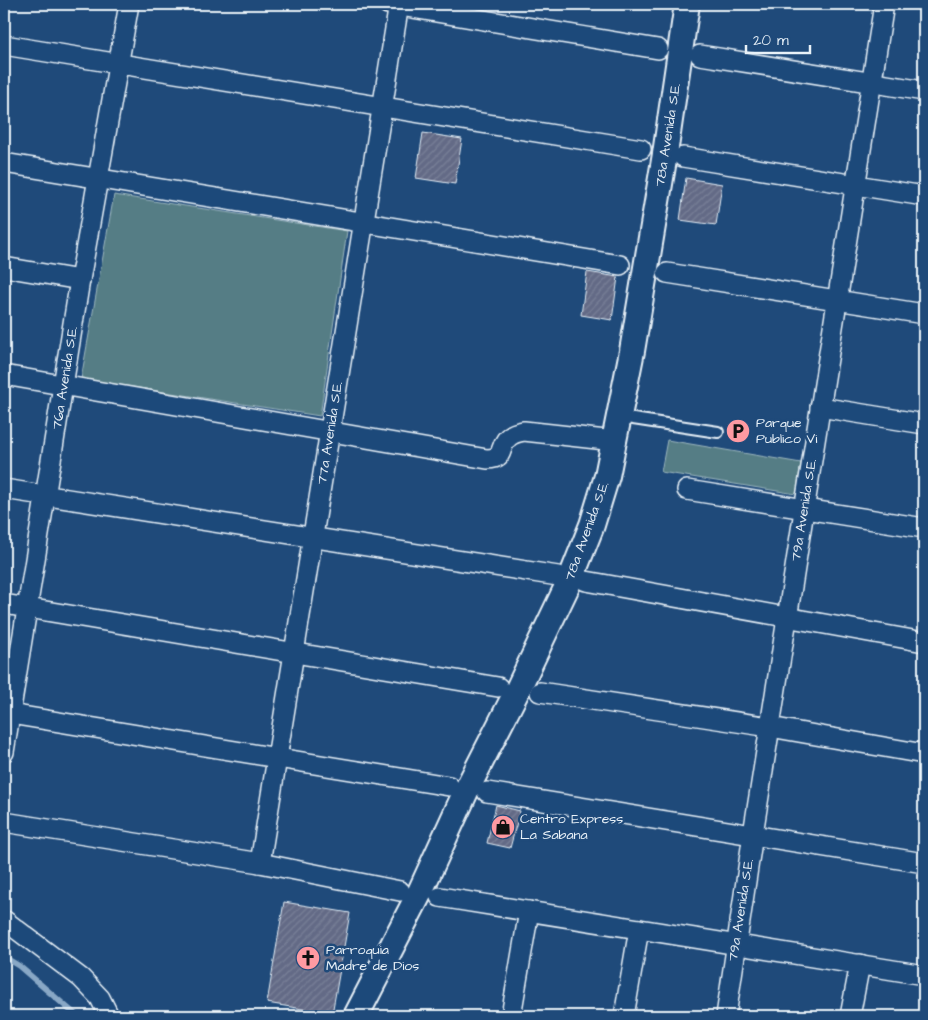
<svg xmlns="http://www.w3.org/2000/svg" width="928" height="1020" font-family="'Architects Daughter',sans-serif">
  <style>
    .green { fill: #547d85; stroke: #9eb7be }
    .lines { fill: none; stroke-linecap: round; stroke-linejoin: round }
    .stream { stroke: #89a8c6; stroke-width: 6 }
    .building { fill: url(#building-hatch); stroke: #e8f1f8 }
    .service-casing { stroke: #e8f1f8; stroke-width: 14 }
    .minor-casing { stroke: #e8f1f8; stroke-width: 22 }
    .tertiary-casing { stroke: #e8f1f8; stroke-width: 28 }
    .service { stroke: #1f4a7a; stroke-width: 10 }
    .minor { stroke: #1f4a7a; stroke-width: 19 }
    .tertiary { stroke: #1f4a7a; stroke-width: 24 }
    .labels { text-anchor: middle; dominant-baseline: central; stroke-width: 5; stroke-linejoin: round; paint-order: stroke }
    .street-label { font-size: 14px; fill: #e8f1f8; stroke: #1f4a7a }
    .poi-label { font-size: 14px; fill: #e8f1f8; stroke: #1f4a7a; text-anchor: start }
  </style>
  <defs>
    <pattern id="building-hatch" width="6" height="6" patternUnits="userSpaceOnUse" patternTransform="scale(1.25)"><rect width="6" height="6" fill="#636a86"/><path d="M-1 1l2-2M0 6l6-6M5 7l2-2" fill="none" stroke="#798098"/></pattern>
  </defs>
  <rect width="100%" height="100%" fill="#1f4a7a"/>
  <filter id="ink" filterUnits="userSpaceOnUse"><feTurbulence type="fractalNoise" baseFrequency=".02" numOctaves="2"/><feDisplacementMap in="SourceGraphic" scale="10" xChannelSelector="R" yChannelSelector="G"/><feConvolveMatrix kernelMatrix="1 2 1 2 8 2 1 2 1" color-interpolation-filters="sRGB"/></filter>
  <g filter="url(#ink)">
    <g class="green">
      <path d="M114 195 347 231 320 416 81 379Z"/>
      <path d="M667 440 801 463 796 494 661 472Z"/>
    </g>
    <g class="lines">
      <path class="stream" d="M4 957 19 966 77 1016"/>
    </g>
    <g class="building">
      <path d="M423 133 462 139 455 184 416 178Z"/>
      <path d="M686 178 722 184 716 225 680 220Z"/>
      <path d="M587 272 618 277 612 320 581 315Z"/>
      <path d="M496 805 520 811 510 848 487 843Z"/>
      <path d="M284 902 350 913 332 1014 267 1003Z"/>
    </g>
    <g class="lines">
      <g class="service-casing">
        <path id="service" d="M620 417 718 432"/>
      </g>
      <g class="minor-casing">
        <g id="minor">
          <path d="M388 4 658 49"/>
          <path d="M4 45 641 149"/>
          <path d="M700 55 924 91"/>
          <path d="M683 157 924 196"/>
          <path d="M4 163 620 265"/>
          <path d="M4 267 80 280"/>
          <path d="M667 273 924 314"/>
          <path d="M4 375 487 459C505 458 498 451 506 440 510 434 517 432 524 431L615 441"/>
          <path d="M820 407 924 424"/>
          <path d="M4 489 558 576"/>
          <path d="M687 490 924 528"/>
          <path d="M586 581 924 642"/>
          <path d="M4 604 498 687"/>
          <path d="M540 692 770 727 924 754"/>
          <path d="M4 713 449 786"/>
          <path d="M4 752 80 280 129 4"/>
          <path d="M487 792 924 863"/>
          <path d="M4 822 260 863 400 891"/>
          <path d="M260 863 399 4"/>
          <path d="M440 897 924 975"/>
          <path d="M4 920 81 978 100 998 109 1016"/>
          <path d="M511 1016 529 911"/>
          <path d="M624 1016 639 929"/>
          <path d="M726 1016 753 834 884 4"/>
          <path d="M850 1016 860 964"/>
        </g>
      </g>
      <g class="tertiary-casing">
        <path id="tertiary" d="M356 1016 419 894 467 789 518 689 571 578 592 525 607 476 632 351 665 154 687 4"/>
      </g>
      <use href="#service" class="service"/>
      <use href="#minor" class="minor"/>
      <use href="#tertiary" class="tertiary"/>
    </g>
  </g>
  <defs>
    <g id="parking-disc" transform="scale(1.25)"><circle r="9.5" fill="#ff9aa2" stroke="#1f4a7a"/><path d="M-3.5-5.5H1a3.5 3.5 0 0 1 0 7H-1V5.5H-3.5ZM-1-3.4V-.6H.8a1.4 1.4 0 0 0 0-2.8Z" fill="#111"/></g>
    <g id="shop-disc" transform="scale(1.25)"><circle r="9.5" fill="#ff9aa2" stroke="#1f4a7a"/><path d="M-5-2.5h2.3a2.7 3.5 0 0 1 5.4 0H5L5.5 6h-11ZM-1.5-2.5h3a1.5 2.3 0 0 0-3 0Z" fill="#111"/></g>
    <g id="church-disc" transform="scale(1.25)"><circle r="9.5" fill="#ff9aa2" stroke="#1f4a7a"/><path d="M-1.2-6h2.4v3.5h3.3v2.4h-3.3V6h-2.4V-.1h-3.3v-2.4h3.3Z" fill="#111"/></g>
  </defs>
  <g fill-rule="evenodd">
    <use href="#parking-disc" x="738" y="431"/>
    <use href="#shop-disc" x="503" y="827"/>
    <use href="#church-disc" x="308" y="958"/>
  </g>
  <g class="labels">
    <g class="street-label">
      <text transform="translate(668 135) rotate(-81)">78a Avenida S.E.</text>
      <text transform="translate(65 378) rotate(-81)">76a Avenida S.E.</text>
      <text transform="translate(330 433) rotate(-81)">77a Avenida S.E.</text>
      <text transform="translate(804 510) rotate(-81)">79a Avenida S.E.</text>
      <text transform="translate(587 531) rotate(-70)">78a Avenida S.E.</text>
      <text transform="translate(741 910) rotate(-81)">79a Avenida S.E.</text>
    </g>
    <g class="poi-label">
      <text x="756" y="423">Parque<tspan x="756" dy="16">Publico Vi</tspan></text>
      <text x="520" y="819">Centro Express<tspan x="520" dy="16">La Sabana</tspan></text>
      <text x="326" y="950">Parroquia<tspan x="326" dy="16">Madre de Dios</tspan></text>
    </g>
  </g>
  <rect width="928" height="1020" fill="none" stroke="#1f4a7a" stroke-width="20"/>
  <rect x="10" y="10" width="908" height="1000" fill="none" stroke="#e8f1f8" stroke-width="2" filter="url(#ink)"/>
  <path d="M746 45v8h64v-8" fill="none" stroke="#e8f1f8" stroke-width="2.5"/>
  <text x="753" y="45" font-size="15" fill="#e8f1f8" stroke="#1f4a7a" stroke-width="4" paint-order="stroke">20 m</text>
</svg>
